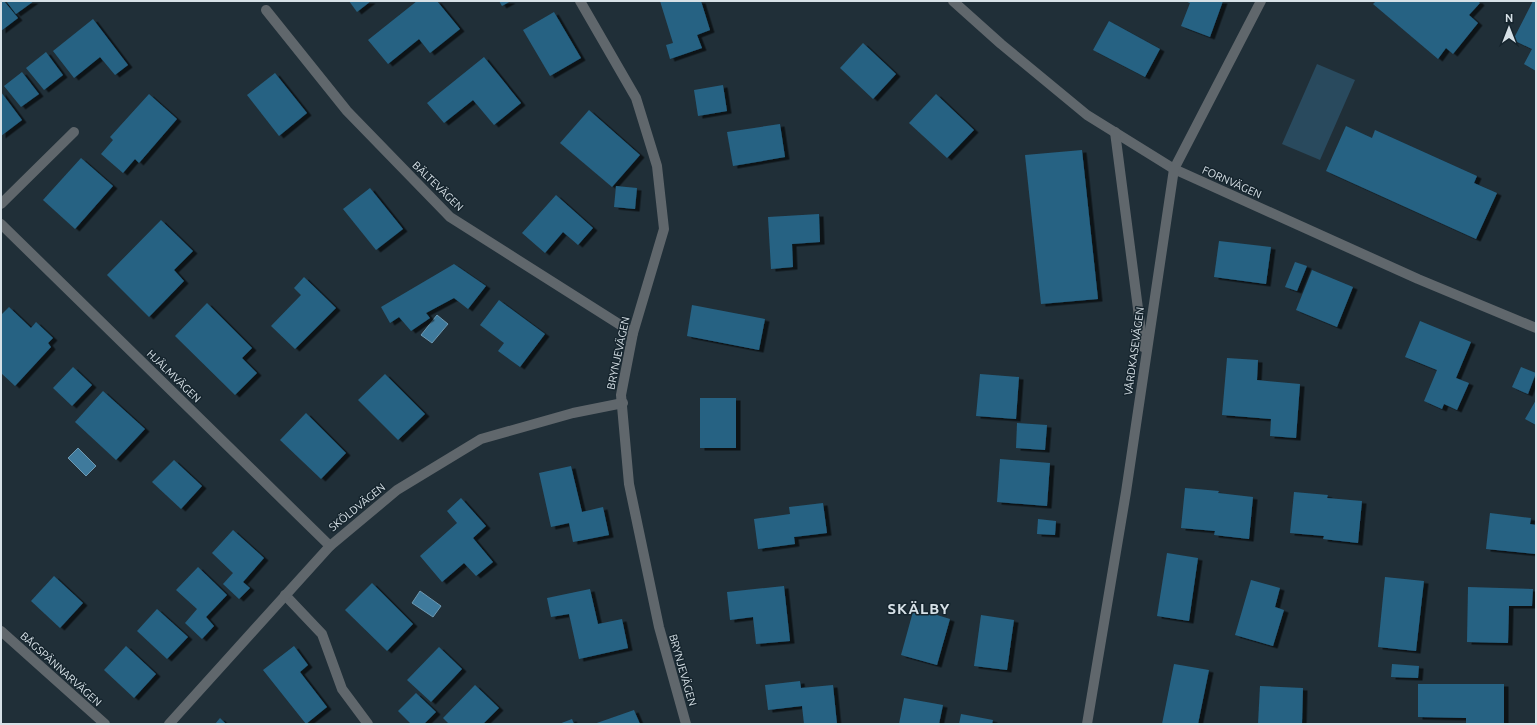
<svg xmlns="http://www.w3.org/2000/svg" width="1537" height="725" font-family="Ubuntu,sans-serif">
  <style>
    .green { fill: #294a5e }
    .water { fill: #3f7a9c; stroke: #6d99b2 }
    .building { fill: #266283; filter: url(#shadow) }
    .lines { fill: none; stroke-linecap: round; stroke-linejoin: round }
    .minor { stroke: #60676c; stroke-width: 10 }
    .labels { text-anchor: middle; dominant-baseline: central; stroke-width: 3; stroke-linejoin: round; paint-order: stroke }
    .street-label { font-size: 11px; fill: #d7e1e7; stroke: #16252e }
    .district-label { font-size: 15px; font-weight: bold; letter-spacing: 1px; fill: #d7e1e7; stroke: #16252e }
  </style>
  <defs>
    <filter id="shadow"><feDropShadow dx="4.5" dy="2.5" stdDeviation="0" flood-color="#0009"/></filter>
  </defs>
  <rect width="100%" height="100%" fill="#202f38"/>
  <path class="green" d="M1317 64 1355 80 1320 160 1282 144Z"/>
  <g class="water">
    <path d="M437 315 448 324 432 343 421 335Z"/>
    <path d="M78 448 96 466 86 476 68 458Z"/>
    <path d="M420 591 441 606 433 617 412 603Z"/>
  </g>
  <g class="building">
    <path d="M1 1H4L18 18 1 31Z"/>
    <path d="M6 1H34L16 14Z"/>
    <path d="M349 1H371L357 12Z"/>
    <path d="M417 1H437L460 29 430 53 419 39 388 64 368 40Z"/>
    <path d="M499 1H511L502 6Z"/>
    <path d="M660 1H701L710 30 697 35 702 48 670 59 666 45 673 43Z"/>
    <path d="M1185 1H1223L1210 37 1181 26 1190 3Z"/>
    <path d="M1376 1H1478L1480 3 1469 15 1478 23 1453 54 1446 48 1438 59 1373 4Z"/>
    <path d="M1533 1H1536V71L1524 64 1532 49 1513 40Z"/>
    <path d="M554 12 581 58 550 76 523 30Z"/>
    <path d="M93 19 128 65 115 75 100 57 74 78 53 51Z"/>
    <path d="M1109 21 1160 49 1145 77 1093 50Z"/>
    <path d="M863 43 896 74 873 99 840 68Z"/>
    <path d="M46 52 63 75 44 90 26 68Z"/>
    <path d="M484 57 521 103 494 125 473 100 444 123 427 103Z"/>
    <path d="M22 72 39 94 21 107 4 86Z"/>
    <path d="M275 73 307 113 279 136 247 95Z"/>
    <path d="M723 85 727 111 698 116 694 90Z"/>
    <path d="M1 92 22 120 1 136Z"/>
    <path d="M149 94 177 119 139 163 135 159 123 173 101 154 113 140 110 137Z"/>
    <path d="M936 94 974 130 947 158 909 123Z"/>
    <path d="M589 110 640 155 612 187 560 143Z"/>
    <path d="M780 124 785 157 733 166 727 132Z"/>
    <path d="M1346 126 1372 138 1375 130 1477 176 1474 183 1497 193 1476 239 1326 171Z"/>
    <path d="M1082 150 1098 299 1041 304 1025 155Z"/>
    <path d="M81 158 113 186 75 229 43 200Z"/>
    <path d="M616 186 637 188 635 209 614 207Z"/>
    <path d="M370 188 403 229 376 250 343 209Z"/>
    <path d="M556 195 593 228 578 245 563 232 545 253 522 233Z"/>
    <path d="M819 214 820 242 792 244 793 267 771 269 768 217Z"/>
    <path d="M161 220 193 251 174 270 184 281 149 317 107 275Z"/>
    <path d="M1219 241 1271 247 1266 284 1214 277Z"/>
    <path d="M1295 262 1307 266 1297 291 1285 287Z"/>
    <path d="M454 264 486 286 468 309 454 298 426 313 430 318 411 331 399 317 390 323 381 307Z"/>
    <path d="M1312 270 1353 287 1337 327 1296 310Z"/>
    <path d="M304 277 336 308 295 349 271 326 301 295 294 288Z"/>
    <path d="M499 300 545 334 520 367 498 351 504 343 480 325Z"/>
    <path d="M207 303 252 348 242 358 257 373 235 395 175 336Z"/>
    <path d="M692 305 765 319 759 350 687 336Z"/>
    <path d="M9 307 31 328 36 322 53 338 48 343 51 347 15 386 1 373V315Z"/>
    <path d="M1420 321 1471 342 1456 378 1469 383 1457 410 1444 404 1442 409 1424 401 1437 370 1405 357Z"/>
    <path d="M1227 358 1258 360 1257 380 1300 384 1296 438 1270 436 1271 419 1222 415Z"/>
    <path d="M73 367 92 385 72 406 53 388Z"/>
    <path d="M1521 367 1536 373 1528 394 1512 387Z"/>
    <path d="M385 374 425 414 398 440 358 400Z"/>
    <path d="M980 374 1019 377 1016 419 976 416Z"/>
    <path d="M103 391 145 429 116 460 75 422Z"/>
    <rect x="700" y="398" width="36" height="50"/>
    <path d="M1536 400V425L1525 419Z"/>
    <path d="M306 413 346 453 321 479 280 440Z"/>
    <path d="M1017 423 1047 425 1045 450 1016 448Z"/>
    <path d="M1000 459 1050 463 1047 506 997 502Z"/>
    <path d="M174 460 202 486 181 509 152 482Z"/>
    <path d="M571 466 582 512 603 507 609 535 573 542 569 523 551 527 539 473Z"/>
    <path d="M1185 488 1219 491 1218 493 1253 497 1249 539 1214 535 1215 531 1181 528Z"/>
    <path d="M1294 492 1328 495 1327 498 1362 501 1358 543 1323 539 1324 536 1290 533Z"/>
    <path d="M461 498 486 526 473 538 493 562 476 576 464 563 442 582 420 556 457 523 447 511Z"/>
    <path d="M823 503 827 533 794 537 795 544 758 549 754 519 790 514 789 507Z"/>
    <path d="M1490 513 1531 518 1530 524 1536 525V554L1486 549Z"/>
    <path d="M1038 519 1056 521 1055 535 1037 534Z"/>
    <path d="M233 530 264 558 243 582 250 588 239 599 223 584 233 573 212 553Z"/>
    <path d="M1167 553 1198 558 1189 621 1157 616Z"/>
    <path d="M198 567 227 595 206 617 214 626 202 639 185 623 197 609 176 590Z"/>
    <path d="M54 576 83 603 60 628 31 601Z"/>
    <path d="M1385 577 1424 581 1416 651 1378 647Z"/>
    <path d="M1251 580 1280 588 1275 607 1284 610 1273 646 1235 635Z"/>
    <path d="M372 583 413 624 387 651 345 610Z"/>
    <path d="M784 586 790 641 756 644 753 617 730 620 727 592Z"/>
    <path d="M1468 587 1533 589 1532 606H1509L1508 643 1467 642Z"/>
    <path d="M590 589 598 624 622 619 628 648 579 659 569 614 551 617 547 598Z"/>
    <path d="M914 608 950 619 937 665 901 655Z"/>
    <path d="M157 609 188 637 167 659 137 631Z"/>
    <path d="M981 615 1014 620 1007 670 974 666Z"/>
    <path d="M126 646 156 674 134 698 104 670Z"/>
    <path d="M294 646 308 665 300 672 327 707 306 724 263 670Z"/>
    <path d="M439 647 462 669 431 702 407 680Z"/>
    <path d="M1174 664 1209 670 1198 724H1162Z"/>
    <path d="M1392 664 1419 666 1418 678 1391 677Z"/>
    <path d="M800 681 801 688 833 685 837 724H804L802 706 768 710 765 685Z"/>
    <path d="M1418 684H1504V724H1466V718L1418 717Z"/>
    <path d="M475 685 499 708 483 724H449L443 718Z"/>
    <path d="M1260 686 1303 688 1302 724H1258Z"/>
    <path d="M416 693 436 712 424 724H411L398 711Z"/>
    <path d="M904 698 943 705 939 724H899Z"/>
    <path d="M634 710 640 724H594Z"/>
    <path d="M961 714 993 720 992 724H959Z"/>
    <path d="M220 718 226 724H215Z"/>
    <path d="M572 719 574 724H559Z"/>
  </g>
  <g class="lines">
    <g class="minor">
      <path d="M580 1 636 98 657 166 664 229 633 333 621 395 629 484 659 627 686 724"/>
      <path d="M953 1 1001 44 1087 115 1174 169 1418 279 1536 328"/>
      <path d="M266 10 347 111 450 217 633 333"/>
      <path d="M1115 132 1143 347"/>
      <path d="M1 204 74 132"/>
      <path d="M1 224 330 546"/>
      <path d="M285 595 322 634 342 689 368 724"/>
      <path d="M1 631 105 724"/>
      <path d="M169 724 330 546 397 490 481 439 573 413 623 403"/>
      <path d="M1087 724 1126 492 1174 169 1261 1"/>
    </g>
  </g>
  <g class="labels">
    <g class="street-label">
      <text transform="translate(1232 182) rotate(24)">FORNVÄGEN</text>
      <text transform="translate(438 186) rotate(44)">BÄLTEVÄGEN</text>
      <text transform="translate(1134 351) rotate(-82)">VÅRDKASEVÄGEN</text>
      <text transform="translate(618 353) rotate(-78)">BRYNJEVÄGEN</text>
      <text transform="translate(174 376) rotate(44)">HJÄLMVÄGEN</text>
      <text transform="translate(357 507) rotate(-39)">SKÖLDVÄGEN</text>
      <text transform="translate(61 669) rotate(42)">BÅGSPÄNNARVÄGEN</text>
      <text transform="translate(683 670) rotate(74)">BRYNJEVÄGEN</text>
    </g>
    <g class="district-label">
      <text x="919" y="608">SKÄLBY</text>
    </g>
  </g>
  <rect width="1537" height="725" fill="none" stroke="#d7e1e7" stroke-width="4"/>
  <g transform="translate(1509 28)" stroke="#16252e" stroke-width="3" paint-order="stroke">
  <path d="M0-3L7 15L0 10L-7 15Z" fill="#d7e1e7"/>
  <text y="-6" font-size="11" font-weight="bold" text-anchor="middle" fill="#d7e1e7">N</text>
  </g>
</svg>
